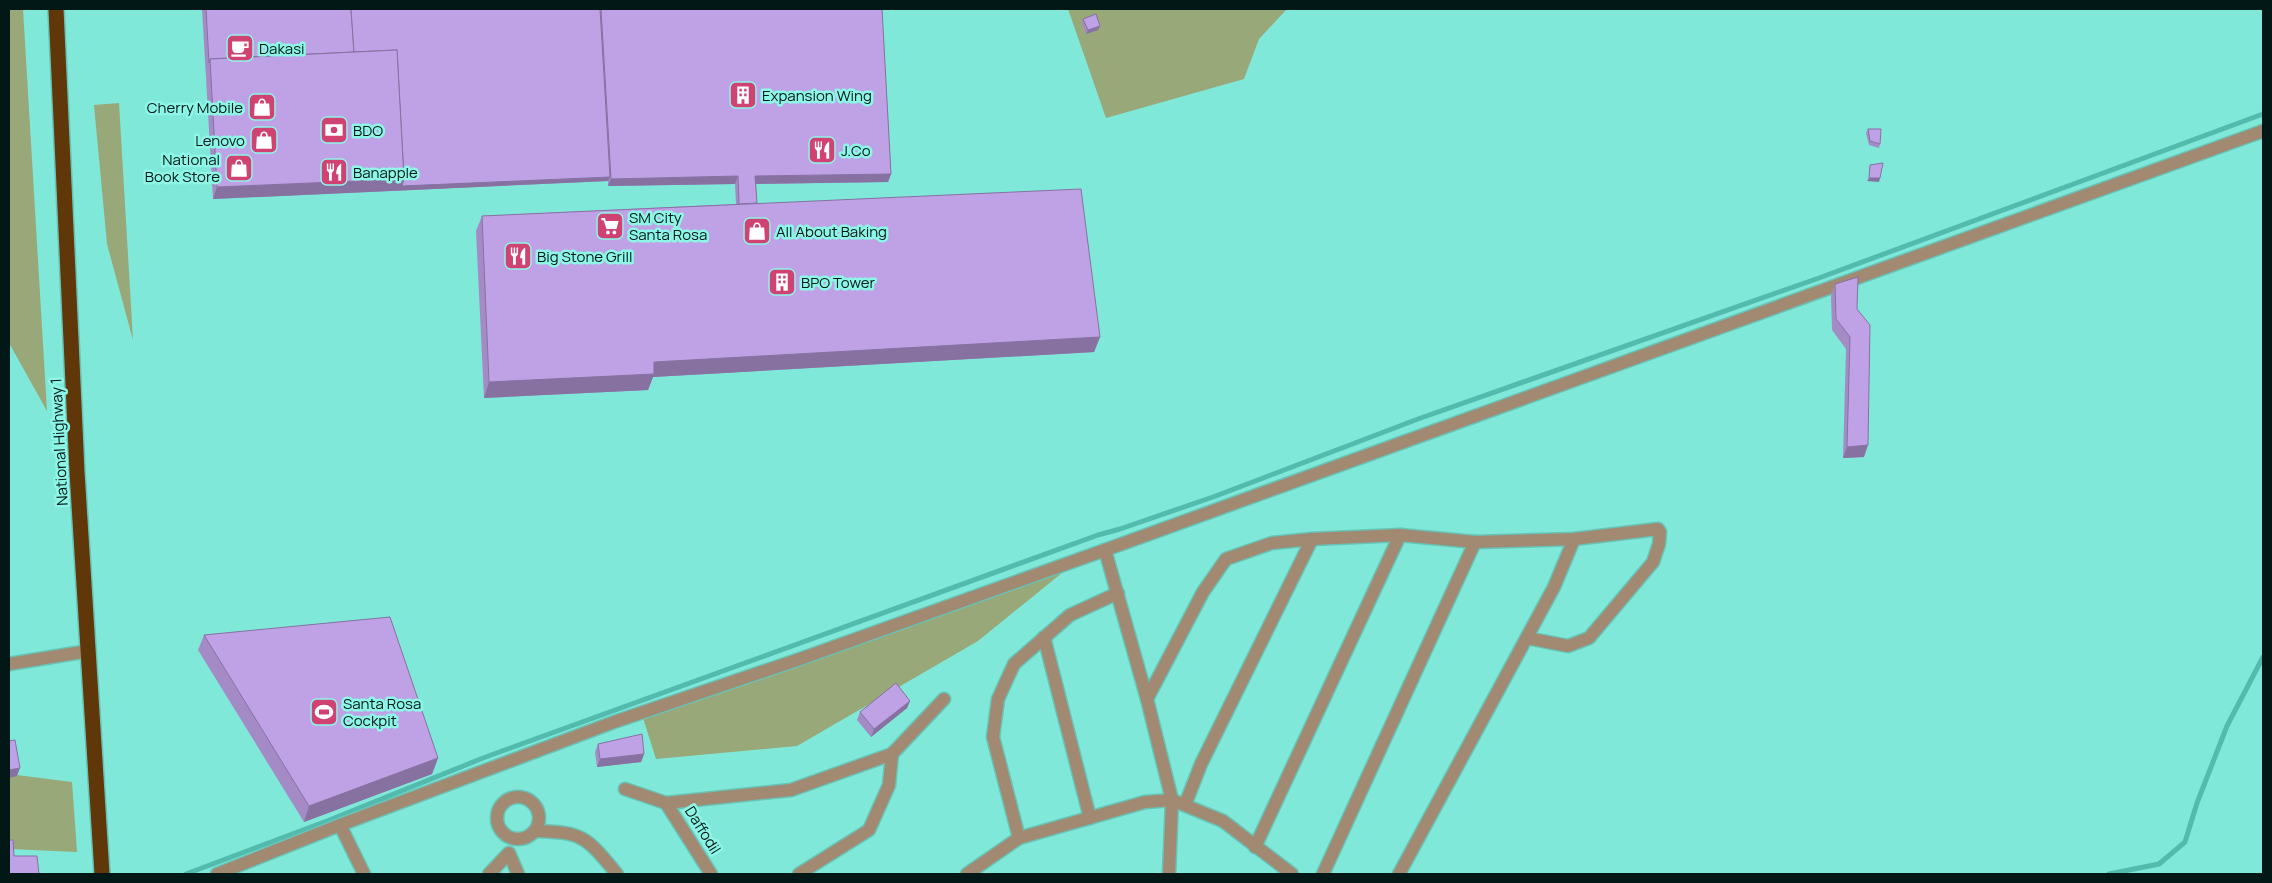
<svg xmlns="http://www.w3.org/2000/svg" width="2272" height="883" font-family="Manrope,sans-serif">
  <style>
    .green { fill: #98a879 }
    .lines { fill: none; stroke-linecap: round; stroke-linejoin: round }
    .stream { stroke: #53bbad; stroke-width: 5 }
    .street-casing { stroke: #68c3b6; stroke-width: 15 }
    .highway-casing { stroke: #68c3b6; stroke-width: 18 }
    .street { stroke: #a28972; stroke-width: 12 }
    .highway { stroke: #5f3708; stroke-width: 15 }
    .wall { fill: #a48bc6 }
    .shaded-wall { fill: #8671a1 }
    .building { fill: #bfa2e6; stroke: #8671a1 }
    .labels { text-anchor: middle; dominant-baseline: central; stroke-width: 5; stroke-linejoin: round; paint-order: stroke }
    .poi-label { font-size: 15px; fill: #021816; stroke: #8df6e7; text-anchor: start }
    .street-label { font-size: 15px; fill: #021816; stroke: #8df6e7 }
  </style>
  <rect width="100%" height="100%" fill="#7fe8d9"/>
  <g class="green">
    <path d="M9 9H23L47 411 9 343Z"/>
    <path d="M1068 9H1287L1259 39 1244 79 1106 118Z"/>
    <path d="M119 103 133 340 107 244 94 105Z"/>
    <path d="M1073 564 978 641 797 746 656 759 643 718Z"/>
    <path d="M9 774 72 782 77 852 9 849Z"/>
  </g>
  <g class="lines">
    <g class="stream">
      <path d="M186 874 327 821 483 758 1098 535 1120 529 1213 497 1418 419 1819 278 2263 114"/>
      <path d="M2109 874 2159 864 2185 842 2197 803 2227 726 2263 657"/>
    </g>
    <g class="street-casing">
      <g id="street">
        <path d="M1105 550 1147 699 1172 800 1169 874"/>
        <path d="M1044 637 1090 818"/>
        <path d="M9 664 88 651"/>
        <path d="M1147 699 1203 592 1226 559 1272 543 1312 539 1400 535 1475 542 1574 539 1658 529 1660 532 1659 544 1653 562 1589 638 1568 646 1527 638"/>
        <path d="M625 789 666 803 791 790 892 754 944 699"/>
        <circle cx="518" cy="818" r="21"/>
        <path d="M666 803 711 874"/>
        <path d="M1185 805 1201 764 1312 539"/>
        <path d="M340 825 364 874"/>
        <path d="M536 831C584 832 587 838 617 874"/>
        <path d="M1019 838 993 737 998 699 1014 664 1070 615 1118 593"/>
        <path d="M1255 847 1400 535"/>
        <path d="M217 874 340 825 614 722 800 659 1105 550 2263 131"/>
        <path d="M489 874 509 853 518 874"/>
        <path d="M799 874 869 830 889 785 892 754"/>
        <path d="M967 874 1019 838 1145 802 1172 800 1223 821 1292 874"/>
        <path d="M1323 874 1475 542"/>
        <path d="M1399 874 1554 587 1574 539"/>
      </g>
    </g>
    <g class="highway-casing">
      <path id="highway" d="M56 9 77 472 102 874"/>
    </g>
    <use href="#street" class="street"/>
    <use href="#highway" class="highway"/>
  </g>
  <g class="wall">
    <path d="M202 9H882L891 174 888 182 756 184 757 203 1100 337 1094 352 653 377 648 390 484 398 476 231 482 216 736 204 735 184 608 186V181L213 199Z"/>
    <path d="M1083 19 1098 30 1086 34 1082 23Z"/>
    <path d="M1868 129 1880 144 1879 148 1869 145 1866 133Z"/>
    <path d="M1835 284 1857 309 1864 457 1843 458 1846 349 1832 330 1831 296Z"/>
    <path d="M204 635 438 758 432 774 304 822 198 650Z"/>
    <path d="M910 701 907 708 871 737 857 720 860 712Z"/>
    <path d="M598 744 644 754 641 762 597 767 595 752Z"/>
  </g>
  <g class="shaded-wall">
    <path d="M1100 26 1098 30 1086 34 1088 30Z"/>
    <path d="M891 174 888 182 753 184 755 176Z"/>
    <path d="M738 176 735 184 608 186 611 179Z"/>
    <path d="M610 177 608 181 213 199 217 187 404 179Z"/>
    <path d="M1869 178H1880L1879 182 1867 181Z"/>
    <path d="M1100 337 1094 352 653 377 648 390 484 398 489 382 654 362Z"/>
    <path d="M1868 445 1864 457 1843 458 1847 447Z"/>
    <path d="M910 701 907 708 871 737 874 729Z"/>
    <path d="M644 754 641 762 597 767 600 759Z"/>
    <path d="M438 758 432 774 304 822 309 806Z"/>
    <path d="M20 768 17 776 9 778V770Z"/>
  </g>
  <g class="building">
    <path d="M206 9H351L354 52 210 59 209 63Z"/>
    <path d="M351 9H600L610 177 402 186 404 179 397 50 354 52Z"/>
    <path d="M601 9H882L891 174 755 176 757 203 739 204 738 176 611 179Z"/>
    <path d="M1096 14 1100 26 1088 30 1083 19Z"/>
    <path d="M397 50 404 179 217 187 210 59Z"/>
    <path d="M1868 129H1881L1880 144 1870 141Z"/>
    <path d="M1883 163 1880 178H1869L1870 165Z"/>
    <path d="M1081 189 1100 337 654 362V374L489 382 482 216Z"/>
    <path d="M1858 277 1857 309 1870 325 1868 445 1847 447 1850 337 1836 319 1835 284Z"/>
    <path d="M390 617 438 758 309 806 204 635Z"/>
    <path d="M896 683 910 701 874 729 860 712Z"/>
    <path d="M642 734 644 754 600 759 598 744Z"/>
    <path d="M15 740 20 768 9 770V741Z"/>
    <path d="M9 840H13L14 856H37L39 874H9Z"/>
  </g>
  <defs>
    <g id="cafe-square" transform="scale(1.4375)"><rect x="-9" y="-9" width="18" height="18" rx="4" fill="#cf4272" stroke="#8df6e7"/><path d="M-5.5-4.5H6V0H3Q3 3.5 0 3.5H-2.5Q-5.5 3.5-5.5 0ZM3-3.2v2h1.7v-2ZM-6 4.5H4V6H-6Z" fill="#fff"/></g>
    <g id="building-square" transform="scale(1.4375)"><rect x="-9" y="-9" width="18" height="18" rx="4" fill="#cf4272" stroke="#8df6e7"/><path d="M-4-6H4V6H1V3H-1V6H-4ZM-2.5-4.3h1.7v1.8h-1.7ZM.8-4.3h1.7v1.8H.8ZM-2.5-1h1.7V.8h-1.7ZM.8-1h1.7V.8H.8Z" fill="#fff"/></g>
    <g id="shop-square" transform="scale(1.4375)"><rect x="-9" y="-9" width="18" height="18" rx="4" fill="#cf4272" stroke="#8df6e7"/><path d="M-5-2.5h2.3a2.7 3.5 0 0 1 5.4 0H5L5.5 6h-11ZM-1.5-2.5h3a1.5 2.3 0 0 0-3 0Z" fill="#fff"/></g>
    <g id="bank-square" transform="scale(1.4375)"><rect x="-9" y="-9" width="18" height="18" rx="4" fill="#cf4272" stroke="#8df6e7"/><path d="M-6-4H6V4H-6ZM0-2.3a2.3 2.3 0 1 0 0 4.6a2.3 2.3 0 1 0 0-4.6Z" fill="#fff"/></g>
    <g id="restaurant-square" transform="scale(1.4375)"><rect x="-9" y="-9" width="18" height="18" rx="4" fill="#cf4272" stroke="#8df6e7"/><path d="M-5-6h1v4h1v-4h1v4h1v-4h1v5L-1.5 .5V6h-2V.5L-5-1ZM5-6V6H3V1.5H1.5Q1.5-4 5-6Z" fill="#fff"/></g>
    <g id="supermarket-square" transform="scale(1.4375)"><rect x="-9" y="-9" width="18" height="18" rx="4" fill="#cf4272" stroke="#8df6e7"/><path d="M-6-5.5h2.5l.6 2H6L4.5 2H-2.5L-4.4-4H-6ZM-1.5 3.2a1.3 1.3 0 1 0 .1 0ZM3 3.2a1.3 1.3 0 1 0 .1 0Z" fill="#fff"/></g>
    <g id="stadium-square" transform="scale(1.4375)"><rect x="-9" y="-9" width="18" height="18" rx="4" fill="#cf4272" stroke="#8df6e7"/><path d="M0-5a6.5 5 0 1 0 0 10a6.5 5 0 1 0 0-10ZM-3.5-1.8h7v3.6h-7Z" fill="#fff"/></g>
  </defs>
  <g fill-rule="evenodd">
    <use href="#cafe-square" x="240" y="48"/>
    <use href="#building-square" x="743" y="95"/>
    <use href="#shop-square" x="262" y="107"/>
    <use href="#bank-square" x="334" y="130"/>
    <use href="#shop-square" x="264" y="140"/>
    <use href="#restaurant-square" x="822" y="150"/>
    <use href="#shop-square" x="239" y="168"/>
    <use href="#restaurant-square" x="334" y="172"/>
    <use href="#supermarket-square" x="610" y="226"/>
    <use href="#shop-square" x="757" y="231"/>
    <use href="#restaurant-square" x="518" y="256"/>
    <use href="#building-square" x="782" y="282"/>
    <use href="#stadium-square" x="324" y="712"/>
  </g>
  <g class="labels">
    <g class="poi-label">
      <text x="259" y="48">Dakasi</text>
      <text x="762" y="95">Expansion Wing</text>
      <text x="243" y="107" text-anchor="end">Cherry Mobile</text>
      <text x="353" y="130">BDO</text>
      <text x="245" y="140" text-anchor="end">Lenovo</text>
      <text x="841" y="150">J.Co</text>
      <text x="220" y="159" text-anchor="end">National<tspan x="220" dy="17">Book Store</tspan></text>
      <text x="353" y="172">Banapple</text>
      <text x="629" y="217">SM City<tspan x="629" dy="17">Santa Rosa</tspan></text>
      <text x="776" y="231">All About Baking</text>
      <text x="537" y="256">Big Stone Grill</text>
      <text x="801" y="282">BPO Tower</text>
      <text x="343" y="703">Santa Rosa<tspan x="343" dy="17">Cockpit</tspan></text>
    </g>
    <g class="street-label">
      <text transform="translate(59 442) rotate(-93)">National Highway 1</text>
      <text transform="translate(703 830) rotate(58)">Daffodil</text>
    </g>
  </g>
  <rect width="2272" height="883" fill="none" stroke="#021816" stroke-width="20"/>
</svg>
